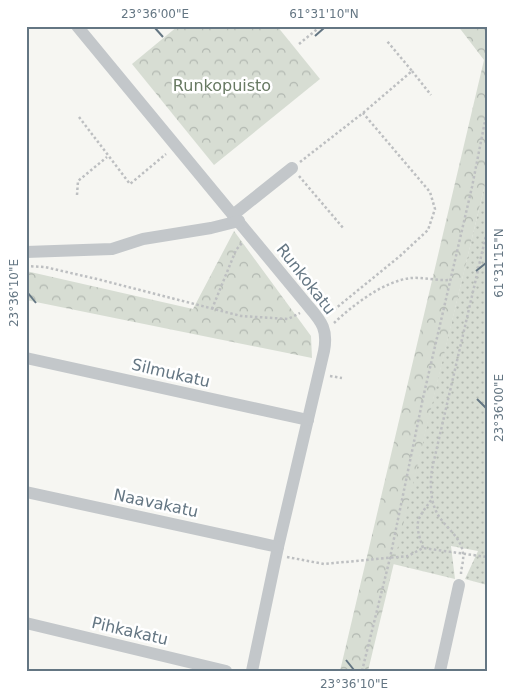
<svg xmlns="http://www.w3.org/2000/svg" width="513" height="697" font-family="'DejaVu Sans',sans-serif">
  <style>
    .grass { fill: url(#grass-dots) }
    .forest { fill: url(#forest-crowns) }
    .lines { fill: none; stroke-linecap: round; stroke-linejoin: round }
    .path { stroke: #bdbfc1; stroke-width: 2.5; stroke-dasharray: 2.5 2.5; stroke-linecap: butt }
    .minor { stroke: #c3c7ca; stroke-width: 12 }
    .ticks { fill: none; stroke: #647683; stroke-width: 2 }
    .labels { text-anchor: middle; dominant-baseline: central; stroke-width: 5; stroke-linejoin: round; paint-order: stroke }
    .park-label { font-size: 16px; fill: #687a63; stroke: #fff }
    .street-label { font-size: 16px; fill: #647683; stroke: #fff }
    .neatline { fill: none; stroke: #647683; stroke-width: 2 }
    .ticks-label { font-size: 12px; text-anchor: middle; fill: #647683 }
  </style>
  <defs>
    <pattern id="grass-dots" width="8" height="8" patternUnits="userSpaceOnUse" patternTransform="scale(1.25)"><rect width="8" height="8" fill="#d7ddd3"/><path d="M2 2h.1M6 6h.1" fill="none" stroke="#b2b8b1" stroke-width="1.8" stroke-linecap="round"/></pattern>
    <pattern id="forest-crowns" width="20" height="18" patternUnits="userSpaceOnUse" patternTransform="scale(1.25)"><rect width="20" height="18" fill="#d7ddd3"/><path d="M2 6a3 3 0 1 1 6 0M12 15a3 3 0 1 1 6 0" fill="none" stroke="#b2b8b1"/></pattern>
  </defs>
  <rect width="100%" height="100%" fill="#f6f6f2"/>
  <path class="grass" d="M487 176V585L465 579 478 551 451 546 455 579 393 564Z"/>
  <g class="forest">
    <path d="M178 26H277L320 79 214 165 132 64Z"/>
    <path d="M458 26H487V176L368 671H340L484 60Z"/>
    <path d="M234 231 311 336 312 358 26 300V271L193 309Z"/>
  </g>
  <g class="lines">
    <g class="path">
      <path d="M299 44 321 26"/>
      <path d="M412 71 431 95"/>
      <path d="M79 117 130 184 166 154"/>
      <path d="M300 162 363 113 412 71 387 41"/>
      <path d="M299 176 344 229"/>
      <path d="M77 195 78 181 107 157"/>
      <path d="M26 266 45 267 101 280 241 316 288 319 300 313"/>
      <path d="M212 309 236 250 242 243"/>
      <path d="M330 313 400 256 428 230 435 209 430 192 363 113"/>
      <path d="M334 323C353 305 384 281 411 278 423 277 437 281 450 280"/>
      <path d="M330 376 342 378"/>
      <path d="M423 548C414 521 416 521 432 499"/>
      <path d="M287 557 324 564 408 556 423 548 487 557"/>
      <path d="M461 574C461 568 464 561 463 554 462 538 446 528 438 515 430 501 430 484 432 469L487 231"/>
      <path d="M362 671 390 558 423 398 472 187 487 111"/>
    </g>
    <g class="minor">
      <path d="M77 26 309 307C322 322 328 330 324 351L278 547 252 671"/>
      <path d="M233 215 292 168"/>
      <path d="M26 252 112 249 143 239 211 228 239 221"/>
      <path d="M26 358 308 420"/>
      <path d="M26 492 278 547"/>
      <path d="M26 623 226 671"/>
      <path d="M440 671 459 585"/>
    </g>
  </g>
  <path class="ticks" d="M155 28 163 37M315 36 324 28M476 271 486 263M28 293 36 303M477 399 486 408M346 660 354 670"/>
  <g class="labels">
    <g class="park-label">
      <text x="222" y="85">Runkopuisto</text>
    </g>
    <g class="street-label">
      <text transform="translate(306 279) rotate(52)">Runkokatu</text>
      <text transform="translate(171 373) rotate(13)">Silmukatu</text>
      <text transform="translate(156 503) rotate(12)">Naavakatu</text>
      <text transform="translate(130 631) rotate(13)">Pihkakatu</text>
    </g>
  </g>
  <rect width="513" height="697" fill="none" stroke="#ffffff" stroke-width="55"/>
  <rect x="28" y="28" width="458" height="642" class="neatline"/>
  <g class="ticks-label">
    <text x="155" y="18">23°36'00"E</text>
    <text x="324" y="18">61°31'10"N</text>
    <text transform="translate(499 263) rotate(-90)" y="4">61°31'15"N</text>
    <text transform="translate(14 293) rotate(-90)" y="4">23°36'10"E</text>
    <text transform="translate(499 408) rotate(-90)" y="4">23°36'00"E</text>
    <text x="354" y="688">23°36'10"E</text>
  </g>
</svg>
